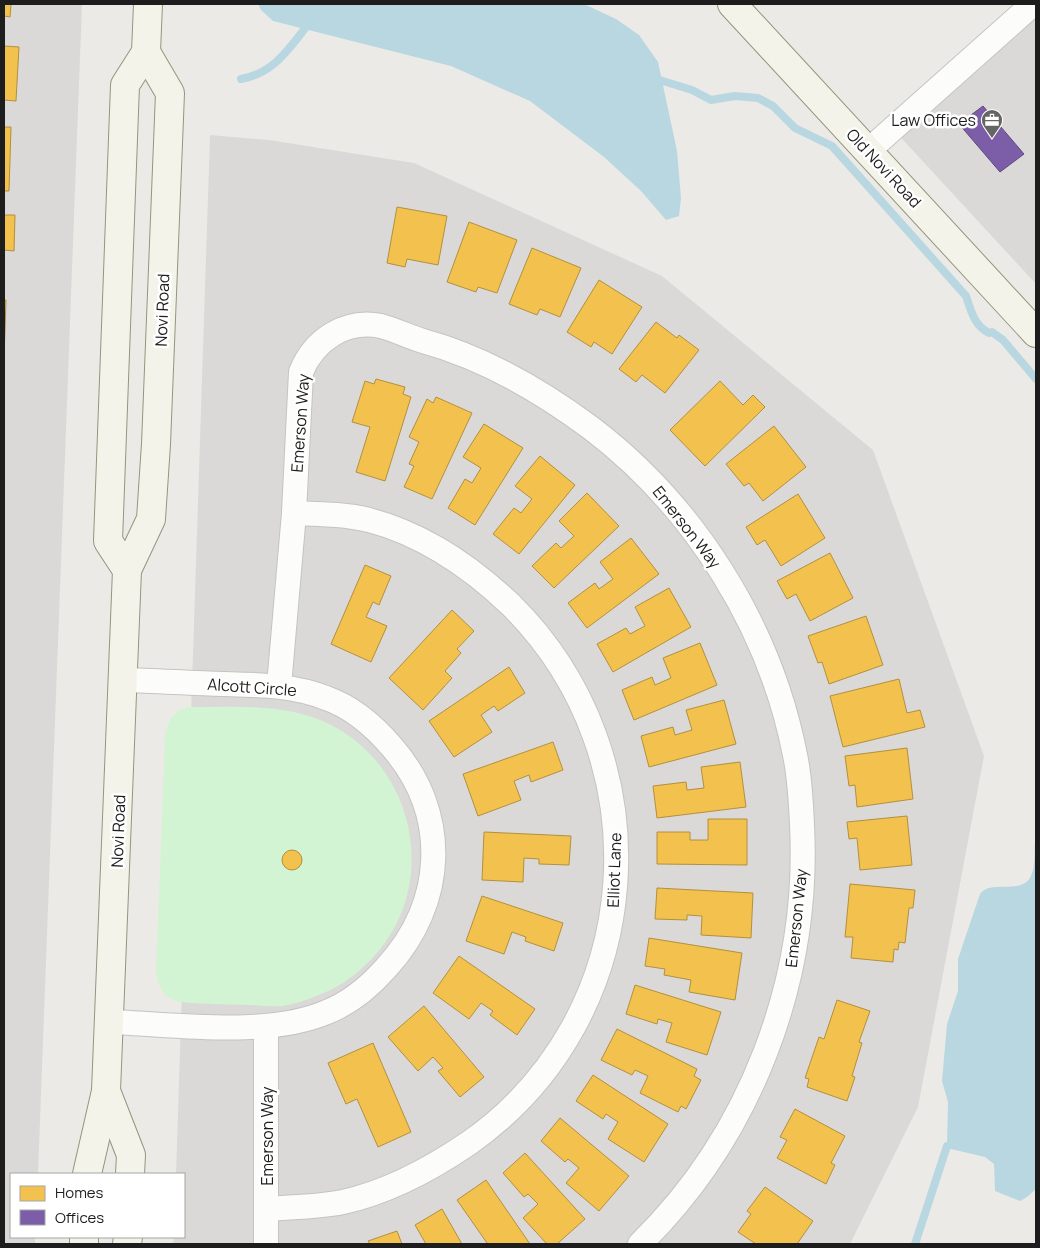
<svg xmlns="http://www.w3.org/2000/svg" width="1040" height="1248" font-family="Manrope,sans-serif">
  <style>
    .residential { fill: #dbd9d7 }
    .park { fill: #d2f4d3 }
    .water { fill: #b8d7e1 }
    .homes { fill: #f2c14e; stroke: #b2903f }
    .offices { fill: #7b5ea7; stroke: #5f4a7e }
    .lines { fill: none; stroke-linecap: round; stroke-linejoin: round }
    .stream { stroke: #b8d7e1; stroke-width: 8 }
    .street-casing { stroke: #c4c4c2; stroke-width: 26 }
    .secondary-casing { stroke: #93967d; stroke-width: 30 }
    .street { stroke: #fcfcfb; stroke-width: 24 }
    .secondary { stroke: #f3f3e9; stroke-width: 28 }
    .labels { text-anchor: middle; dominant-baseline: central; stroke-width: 5; stroke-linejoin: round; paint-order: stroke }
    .poi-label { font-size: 16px; fill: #1d1d1d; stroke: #fff; text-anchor: end }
    .street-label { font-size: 16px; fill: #1d1d1d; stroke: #fff }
  </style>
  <rect width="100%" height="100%" fill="#eceae6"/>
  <g class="residential">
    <path d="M4 4H82L38 1174H11V1237H35V1244H4Z"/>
    <path d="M1036 4V284L893 129Z"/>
    <path d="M210 135 269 140 414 163 662 276 873 450 984 756 918 1107 850 1244H173L174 1237H184V1174H176Z"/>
  </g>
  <path class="park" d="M189 707C229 707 271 704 309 716 409 748 445 875 376 954 364 967 349 981 332 989 316 997 299 1003 282 1006 271 1007 259 1005 248 1005 225 1004 202 1004 179 1002 165 998 158 988 156 973L165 738C167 722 173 710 189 707Z"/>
  <g class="water">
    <path d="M258 4H584L616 19 639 35 658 62 677 151 681 198 679 216 666 220 641 191 604 157 530 101 451 66 273 21 261 10Z"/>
    <path d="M1036 834V1189L1027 1197 1020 1201 995 1191 994 1164 985 1157 951 1149 947 1146 948 1102 942 1081 947 1024 958 991V959L980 894C991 879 1019 895 1030 878 1037 866 1033 847 1036 834Z"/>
  </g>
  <g class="homes">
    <path d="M4 4H11L10 17 4 16Z"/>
    <path d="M4 46 19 47 16 101 4 100Z"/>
    <path d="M4 127H11L9 191H4Z"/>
    <path d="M397 207 447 216 438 265 407 259 405 267 387 263Z"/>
    <path d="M4 215H15L14 251 4 250Z"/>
    <path d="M469 222 517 240 497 293 478 287 476 292 447 282Z"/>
    <path d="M532 248 581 268 560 317 540 309 537 315 509 304Z"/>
    <path d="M599 280 642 307 612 354 594 342 591 347 567 332Z"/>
    <path d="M4 300H6L4 360Z"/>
    <path d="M656 322 677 338 679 335 699 350 665 393 642 375 636 382 619 369Z"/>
    <path d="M376 379 405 387 403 394 411 397 385 481 356 472 370 427 352 422 365 381 374 384Z"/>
    <path d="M720 381 743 405 753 395 765 407 705 466 670 430Z"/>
    <path d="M436 397 472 413 432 499 404 487 414 466 409 464 419 442 409 437 427 399 433 403Z"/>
    <path d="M484 424 523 448 475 525 448 508 465 479 472 483 481 468 463 457Z"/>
    <path d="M774 426 806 467 763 501 749 483 744 486 726 464Z"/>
    <path d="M540 456 575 485 519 554 493 534 514 508 521 513 532 499 515 486Z"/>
    <path d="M587 493 619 526 554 588 532 566 556 543 561 548 574 536 559 521Z"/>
    <path d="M798 494 825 538 781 566 765 540 757 545 746 527Z"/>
    <path d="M631 538 659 574 587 628 568 603 595 583 599 589 613 579 600 562Z"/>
    <path d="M830 553 853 598 810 621 796 594 787 599 777 581Z"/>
    <path d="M365 565 391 576 379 605 373 602 366 617 387 626 371 662 331 644Z"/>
    <path d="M669 588 691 627 613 672 597 644 626 628 630 634 645 626 635 607Z"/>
    <path d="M452 610 474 631 457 649 461 653 445 671 452 678 423 710 389 678Z"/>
    <path d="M866 616 883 665 829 684 822 662 818 663 808 636Z"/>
    <path d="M700 643 717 685 634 720 622 690 652 677 655 685 671 678 663 658Z"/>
    <path d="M509 667 525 693 498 711 494 706 481 715 492 732 454 757 429 721Z"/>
    <path d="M899 679 907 713 920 710 925 727 843 747 830 696Z"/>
    <path d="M724 700 736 744 649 767 641 736 673 727 675 735 692 730 686 710Z"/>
    <path d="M553 742 563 770 531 782 529 775 514 781 521 800 478 816 463 774Z"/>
    <path d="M907 748 913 799 857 807 855 785 849 786 845 756Z"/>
    <path d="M740 762 746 807 657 818 653 786 686 782 687 790 704 788 701 767Z"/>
    <path d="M907 816 912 865 860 870 857 838 849 839 847 822Z"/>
    <path d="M708 819H747V865L657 864V832H690V840H708Z"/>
    <path d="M484 832 571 836 569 865 539 864V859L524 858 523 882 482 880Z"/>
    <circle cx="292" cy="860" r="10"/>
    <path d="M850 884 915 890 913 908H909L905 943 899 942 898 950 894 949 893 962 851 958 853 937H845Z"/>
    <path d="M657 888 753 893 751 938 701 935 702 916 687 915V920L655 919Z"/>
    <path d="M482 896 563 923 554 951 525 941 526 937 512 932 504 954 466 941Z"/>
    <path d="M649 938 742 953 735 1000 689 992 691 980 664 975 665 969 645 966Z"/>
    <path d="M459 956 535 1009 517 1035 490 1015 493 1011 481 1003 469 1019 433 993Z"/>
    <path d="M635 985 721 1012 707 1055 666 1042 672 1023 658 1019 657 1024 626 1014Z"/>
    <path d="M837 1000 870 1011 859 1042 862 1043 852 1076 855 1077 847 1101 807 1087 809 1079 805 1078 819 1037 824 1039Z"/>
    <path d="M424 1006 484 1077 460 1097 438 1071 443 1068 433 1057 418 1071 388 1037Z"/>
    <path d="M617 1029 697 1069 694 1076 701 1080 686 1109 681 1106 678 1112 640 1093 648 1076 635 1070 632 1075 601 1060Z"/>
    <path d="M373 1043 411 1132 378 1147 357 1099 346 1104 328 1063Z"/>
    <path d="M593 1075 668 1124 644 1162 608 1139 618 1122 606 1114 603 1119 576 1101Z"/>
    <path d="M795 1109 845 1136 831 1163 835 1165 826 1184 777 1158 787 1140 780 1137Z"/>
    <path d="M560 1118 629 1176 599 1211 566 1183 579 1168 568 1159 565 1162 541 1141Z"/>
    <path d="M525 1153 585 1219 557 1244H547L523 1218 538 1204 528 1194 524 1197 503 1173Z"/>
    <path d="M486 1180 530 1244H485L487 1243 457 1200Z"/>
    <path d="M765 1187 813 1221 797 1244H756L738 1232 751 1214 747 1211Z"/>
    <path d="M442 1209 462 1244H426L415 1225Z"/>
    <path d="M397 1231 402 1244H370L368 1241Z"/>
  </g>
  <path class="offices" d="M983 106 1024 154 1000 172 959 124Z"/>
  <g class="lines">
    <g class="stream">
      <path d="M653 78 692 90 711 100 735 96 758 98 773 106 795 128 832 146 966 296C971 311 974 325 989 333L992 332 1003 340 1036 379"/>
      <path d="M241 79C275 73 290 47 310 22"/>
      <path d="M915 1244 947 1146"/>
    </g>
    <g class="street-casing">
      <g id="street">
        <path d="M869 150 1033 4"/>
        <path d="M279 686 294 513 301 372C314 340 345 319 381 326 396 330 409 337 423 341 485 358 540 390 591 428 695 507 770 627 795 755 800 778 801 802 802 825 810 980 751 1135 640 1244"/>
        <path d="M109 1022C175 1024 266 1038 327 1012 350 1003 370 986 386 968 446 903 450 814 392 747 374 726 352 707 326 698 293 685 259 685 224 684 191 683 157 681 124 680"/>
        <path d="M267 1209C292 1207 319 1207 343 1202 388 1192 431 1169 469 1143 649 1017 665 758 511 605 471 567 422 534 369 520 344 514 319 514 294 513"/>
        <path d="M266 1244V1028"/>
      </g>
    </g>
    <g class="secondary-casing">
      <g id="secondary">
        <path d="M732 4 1036 333"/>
        <path d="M127 570 108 541 125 85 146 52 148 4"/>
        <path d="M106 1091 131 1155 130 1174"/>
        <path d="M87 1174 106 1091 127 570 151 519 156 444 170 93 146 52"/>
        <path d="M84 1244V1237"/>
        <path d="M127 1244 128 1237"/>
      </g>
    </g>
    <use href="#street" class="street"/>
    <use href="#secondary" class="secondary"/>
  </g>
  <defs>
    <g id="office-pin" transform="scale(1.125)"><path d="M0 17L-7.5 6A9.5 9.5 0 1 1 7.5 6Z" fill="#656563" stroke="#fff"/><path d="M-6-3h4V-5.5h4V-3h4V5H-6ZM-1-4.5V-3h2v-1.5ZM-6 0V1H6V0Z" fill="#fff"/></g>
  </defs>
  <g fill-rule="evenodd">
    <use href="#office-pin" x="992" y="120"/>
  </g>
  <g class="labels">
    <g class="poi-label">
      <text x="976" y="120">Law Offices</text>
    </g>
    <g class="street-label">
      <text transform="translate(884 168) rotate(47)">Old Novi Road</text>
      <text transform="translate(162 310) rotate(-88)">Novi Road</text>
      <text transform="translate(300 423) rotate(-86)">Emerson Way</text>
      <text transform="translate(687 527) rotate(52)">Emerson Way</text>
      <text transform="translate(252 687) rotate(4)">Alcott Circle</text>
      <text transform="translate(118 831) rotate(-88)">Novi Road</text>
      <text transform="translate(614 870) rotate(-88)">Elliot Lane</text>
      <text transform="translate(796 918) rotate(-84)">Emerson Way</text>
      <text transform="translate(267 1136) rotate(-90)">Emerson Way</text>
    </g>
  </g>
  <rect width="1040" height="1248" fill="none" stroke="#1d1d1d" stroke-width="10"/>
  <rect x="10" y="1173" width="175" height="65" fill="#ffffff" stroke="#a5a5a5"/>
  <rect x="20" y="1186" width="25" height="15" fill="#f2c14e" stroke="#a5a5a5"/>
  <text x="55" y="1198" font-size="15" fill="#1d1d1d">Homes</text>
  <rect x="20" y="1210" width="25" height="15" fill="#7b5ea7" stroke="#a5a5a5"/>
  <text x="55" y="1223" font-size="15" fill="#1d1d1d">Offices</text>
</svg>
